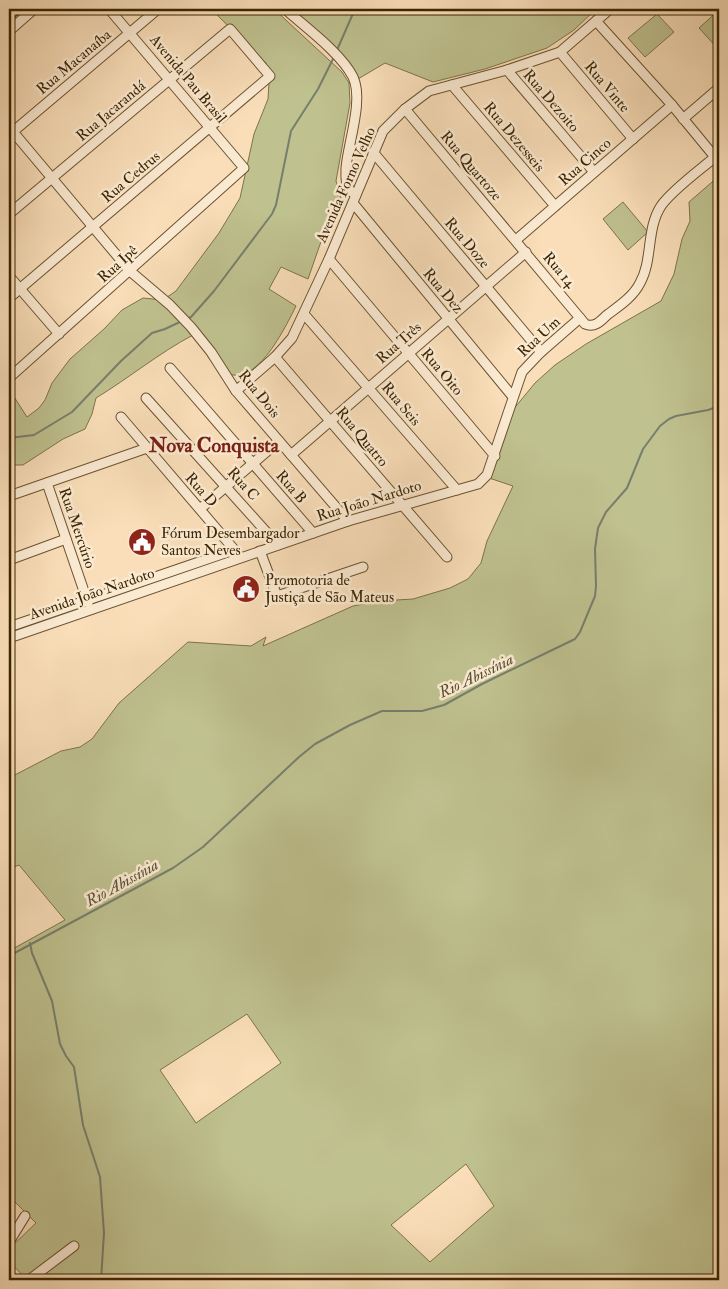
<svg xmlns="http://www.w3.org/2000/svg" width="728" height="1289" font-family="'IM FELL Double Pica',serif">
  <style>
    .green { fill: #bfc18f; stroke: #7e7348; fill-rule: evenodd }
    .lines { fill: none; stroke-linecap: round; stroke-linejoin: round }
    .stream { stroke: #777f6d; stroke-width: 2 }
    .minor-casing { stroke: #6b532f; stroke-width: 11 }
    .major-casing { stroke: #3c2501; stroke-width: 12 }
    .minor { stroke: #fbead2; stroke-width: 9 }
    .major { stroke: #f9deb9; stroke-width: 10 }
    .labels { text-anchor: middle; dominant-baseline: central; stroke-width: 5; stroke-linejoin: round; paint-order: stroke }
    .street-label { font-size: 15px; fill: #3c2501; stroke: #fbead2 }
    .poi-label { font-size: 15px; fill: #3c2501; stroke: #fbead2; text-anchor: start }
    .water-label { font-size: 16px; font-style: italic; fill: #595237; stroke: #fbead2 }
    .district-label { font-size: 20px; font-weight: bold; fill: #7a1f14; stroke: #fbead2 }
  </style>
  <rect width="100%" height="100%" fill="#f9deb9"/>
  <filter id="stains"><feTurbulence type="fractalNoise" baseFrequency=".004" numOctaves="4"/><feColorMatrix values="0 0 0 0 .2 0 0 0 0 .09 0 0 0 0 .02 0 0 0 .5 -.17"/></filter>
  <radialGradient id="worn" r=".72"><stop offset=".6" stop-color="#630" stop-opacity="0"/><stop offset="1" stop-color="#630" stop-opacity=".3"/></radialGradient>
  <g class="green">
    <path d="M211 9H274L342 72 349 83 350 103 336 181 341 198 324 233 308 279 281 267 269 289 296 306C286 326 260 380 233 375 223 373 215 365 208 357L207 350 193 335C159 353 129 378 96 398L92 414 85 429 63 439 23 465H9V389L27 417 39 408 45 400 52 383 70 359 104 329 122 310 143 298 163 300 176 291 219 233 240 198 254 134 268 99 269 83 266 63Z"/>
    <path d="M284 9H596L574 30 547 48 485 69 433 82 385 63 358 79Z"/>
    <path d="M719 10V50L699 28Z"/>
    <path d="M657 14 674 32 645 57 628 38Z"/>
    <path d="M719 176V1280H49L45 1276 40 1280H27L9 1261V1249L36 1223 9 1196V951L65 920 19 865 9 869V778L61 751 80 747 92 739 119 703 188 642 251 646 266 637 263 646 353 606 380 601 413 599 450 588 468 579 481 563 487 541 513 486 489 478 512 411 535 383 555 365 586 344 661 301 674 274 682 239 690 221 689 202ZM247 1014 281 1063 196 1123 160 1070ZM466 1164 494 1206 430 1262 391 1225Z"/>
    <path d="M623 202 648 232 628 250 603 219Z"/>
    <path d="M220 559 221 560 101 601Z"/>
  </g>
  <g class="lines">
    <g class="stream">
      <path d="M337 50 355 9"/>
      <path d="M186 319 191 317 214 291 272 214 276 205 291 131 318 89 334 57"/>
      <path d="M9 438 34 435 72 412 121 361 152 333 165 329 182 321"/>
      <path d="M30 943 32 953 52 1001 60 1044 66 1056 74 1067 83 1125 100 1177 104 1233 101 1280"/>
      <path d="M9 956 173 868 203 847 299 757 315 744 350 725 382 711H422L444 705 482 684 575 639 580 632 595 596 596 586 595 549 598 528 606 512 627 488 643 449 660 426 669 419 676 416 708 410 719 406"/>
    </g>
    <g class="minor-casing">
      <g id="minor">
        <path d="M285 9C305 27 341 53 353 77 364 100 348 143 346 168 346 174 345 182 348 187 349 190 353 193 356 195"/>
        <path d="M596 21 672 105 719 162"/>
        <path d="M9 31 34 9"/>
        <path d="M560 52 633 139"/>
        <path d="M507 70 594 172"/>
        <path d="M452 85 555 206"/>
        <path d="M405 109 585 324C594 328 600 322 607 315 619 306 633 297 640 283 653 260 646 229 661 206 672 190 700 170 715 157"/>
        <path d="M683 119 719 88"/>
        <path d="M9 127 130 271 170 305 191 327 211 352 236 391 348 521"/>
        <path d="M9 135 158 9"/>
        <path d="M373 152 541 352"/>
        <path d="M353 203 513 397"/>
        <path d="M9 214 230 29 270 76 9 298"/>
        <path d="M516 240 672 105"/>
        <path d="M329 259 495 456"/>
        <path d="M9 276 59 334"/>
        <path d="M304 314 457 490"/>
        <path d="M275 357 447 557"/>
        <path d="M170 368 313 533"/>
        <path d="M9 378 244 168 109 9"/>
        <path d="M236 391 275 357 292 338 329 259 383 131 405 109 429 91 507 70 560 52 610 9"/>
        <path d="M146 398 278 545"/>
        <path d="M121 417 238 554"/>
        <path d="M291 455 526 252"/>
        <path d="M47 483 88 603"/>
        <path d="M9 496 147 448"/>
        <path d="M200 509 279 441"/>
        <path d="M260 551 277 596 363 567"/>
        <path d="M9 560 66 539"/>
        <path d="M9 627 234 550"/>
        <path d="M9 638 348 521 478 484 487 475 522 372 541 352 580 318"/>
        <path d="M9 1242 25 1216"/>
        <path d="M29 1280 74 1246"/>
      </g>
    </g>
    <g class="major-casing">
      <path id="major" d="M9 15 16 9"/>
    </g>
    <use href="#minor" class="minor"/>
    <use href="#major" class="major"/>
  </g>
  <defs>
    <g id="civic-disc" transform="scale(1.4375)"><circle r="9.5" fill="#8f2418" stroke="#fbead2"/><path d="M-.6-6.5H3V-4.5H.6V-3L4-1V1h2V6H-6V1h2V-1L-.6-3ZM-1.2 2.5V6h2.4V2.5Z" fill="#fff"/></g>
  </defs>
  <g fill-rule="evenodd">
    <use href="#civic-disc" x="142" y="542"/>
    <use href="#civic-disc" x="246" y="589"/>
  </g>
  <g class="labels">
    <g class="street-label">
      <text transform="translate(74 62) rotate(-40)">Rua Macanaíba</text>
      <text transform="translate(188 79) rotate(50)">Avenida Pau Brasil</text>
      <text transform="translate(607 87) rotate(50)">Rua Vinte</text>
      <text transform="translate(551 101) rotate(49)">Rua Dezoito</text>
      <text transform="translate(111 111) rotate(-40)">Rua Jacarandá</text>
      <text transform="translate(514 137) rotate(50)">Rua Dezesseis</text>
      <text transform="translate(585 162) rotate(-41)">Rua Cinco</text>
      <text transform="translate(471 166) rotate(50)">Rua Quartoze</text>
      <text transform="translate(131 177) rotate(-40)">Rua Cedrus</text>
      <text transform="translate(346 185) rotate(-66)">Avenida Forno Velho</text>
      <text transform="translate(467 243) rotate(50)">Rua Doze</text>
      <text transform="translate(118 264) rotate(-42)">Rua Ipê</text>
      <text transform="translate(559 270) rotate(50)">Rua 14</text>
      <text transform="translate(443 291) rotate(50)">Rua Dez</text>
      <text transform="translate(539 337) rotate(-43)">Rua Um</text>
      <text transform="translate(399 343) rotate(-41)">Rua Três</text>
      <text transform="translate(442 372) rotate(50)">Rua Oito</text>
      <text transform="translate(259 394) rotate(51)">Rua Dois</text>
      <text transform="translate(401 404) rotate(50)">Rua Seis</text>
      <text transform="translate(362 437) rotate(50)">Rua Quatro</text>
      <text transform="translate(243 484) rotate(48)">Rua C</text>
      <text transform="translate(291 487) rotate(49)">Rua B</text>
      <text transform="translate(201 490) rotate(49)">Rua D</text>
      <text transform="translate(369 501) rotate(-17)">Rua João Nardoto</text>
      <text transform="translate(77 528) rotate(71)">Rua Mercúrio</text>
      <text transform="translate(92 594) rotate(-19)">Avenida João Nardoto</text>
    </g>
    <g class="poi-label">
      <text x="161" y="533">Fórum Desembargador<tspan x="161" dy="17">Santos Neves</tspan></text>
      <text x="265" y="580">Promotoria de<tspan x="265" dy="17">Justiça de São Mateus</tspan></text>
    </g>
    <g class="water-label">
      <text transform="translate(476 676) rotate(-26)">Rio Abissínia</text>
      <text transform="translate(122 883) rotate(-29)">Rio Abissínia</text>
    </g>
    <g class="district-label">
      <text x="214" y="445">Nova Conquista</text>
    </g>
  </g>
  <rect width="728" height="1289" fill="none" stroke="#f9deb9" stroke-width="30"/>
  <rect x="10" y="10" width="708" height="1269" fill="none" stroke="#3c2501" stroke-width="2.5"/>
  <rect x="15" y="15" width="698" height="1259" fill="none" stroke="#3c2501"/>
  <rect width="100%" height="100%" filter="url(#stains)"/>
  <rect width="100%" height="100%" fill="url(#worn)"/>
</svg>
